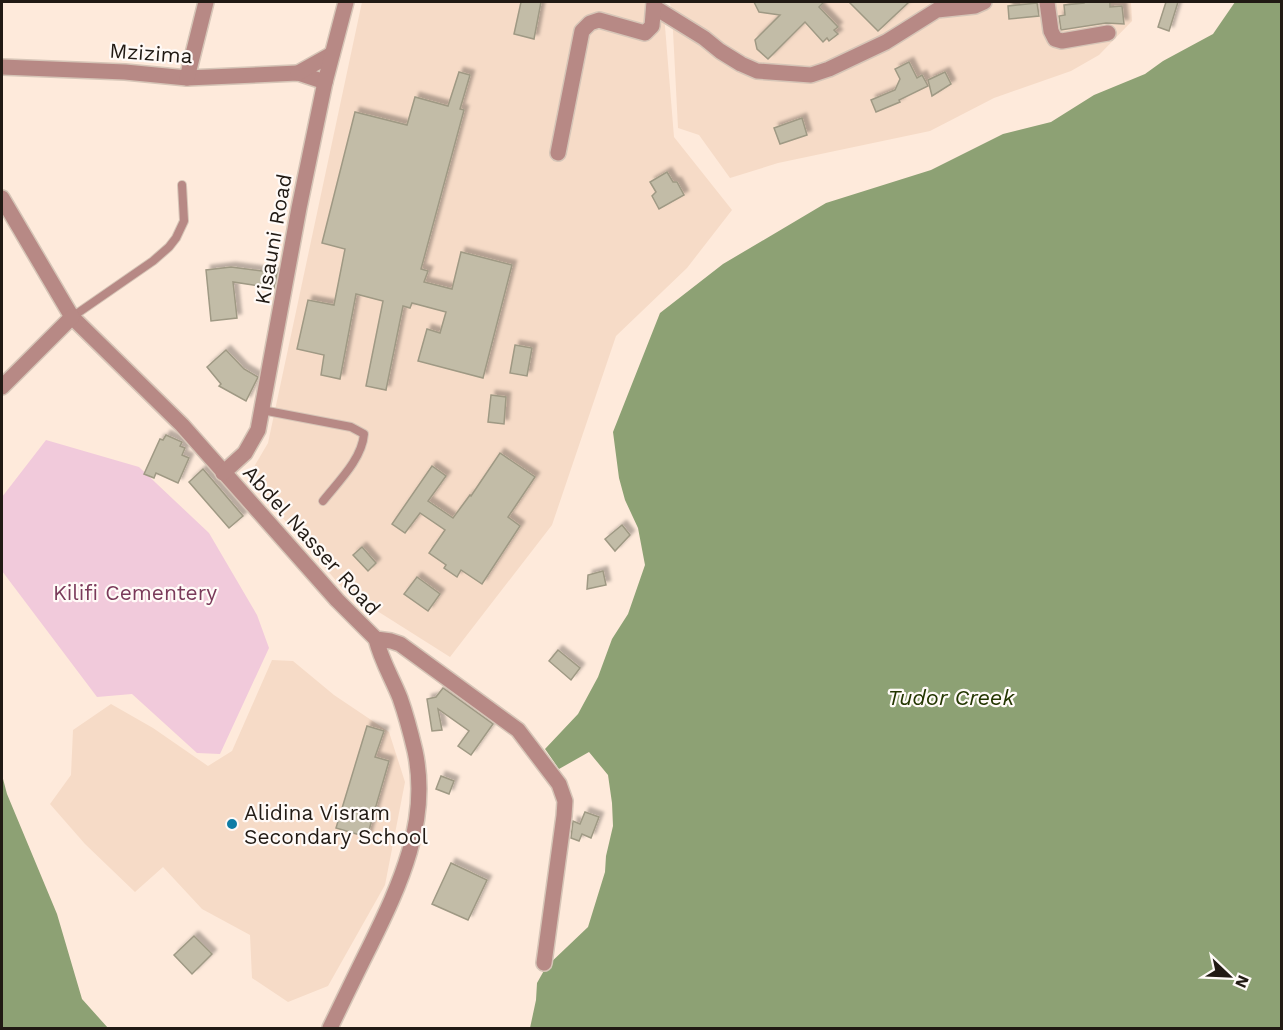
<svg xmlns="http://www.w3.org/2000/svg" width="1283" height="1030" font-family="'Work Sans',sans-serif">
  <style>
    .built { fill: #f6dbc7 }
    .green { fill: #f1cadb }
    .water { fill: #8da174 }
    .building { fill: #c2bca7; stroke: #9f9984; stroke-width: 1.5; filter: url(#shadow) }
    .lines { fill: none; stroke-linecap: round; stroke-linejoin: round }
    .service-casing { stroke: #d6c5b7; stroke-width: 10 }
    .minor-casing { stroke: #d6c5b7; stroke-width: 18 }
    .service { stroke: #b78985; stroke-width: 8 }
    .minor { stroke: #b78985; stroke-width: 15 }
    .poi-dot { fill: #0f7ca5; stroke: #fffaf7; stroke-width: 2 }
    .labels { text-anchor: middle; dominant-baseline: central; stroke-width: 4.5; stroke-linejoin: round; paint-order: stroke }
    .street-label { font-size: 21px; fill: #211a14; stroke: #fffaf7 }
    .park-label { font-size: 21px; fill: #7a3a5a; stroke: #fffaf7 }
    .poi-label { font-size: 21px; fill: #211a14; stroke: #fffaf7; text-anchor: start }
    .water-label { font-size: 22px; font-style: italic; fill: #233601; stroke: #fffaf7 }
  </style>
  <defs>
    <filter id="shadow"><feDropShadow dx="4.5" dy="-4.5" stdDeviation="1.5" flood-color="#0004"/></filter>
  </defs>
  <rect width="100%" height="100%" fill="#feeadb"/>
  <g class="built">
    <path d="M362 2H663L674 137 732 210 687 268 616 336 552 525 450 657 344 590 248 477 268 443Z"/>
    <path d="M670 2H1131L1132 21 1099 55 1071 71 994 98 930 131 778 163 730 178 699 135 678 128 673 31Z"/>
    <path d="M272 660 293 661 334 695 389 732 405 782 385 885 328 986 288 1002 252 978 250 935 202 909 163 867 135 892 85 844 50 804 71 775 73 730 111 704 153 728 208 766 232 751Z"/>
  </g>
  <path class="green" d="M46 440 139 467 209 533 257 615 269 648 220 754 197 753 132 694 97 697 2 571V497Z"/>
  <g class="water">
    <path d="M1235 2H1281V1028H530L536 1000 537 983 546 967 588 927 605 872 606 856 613 826 612 803 608 775 589 752 559 769 545 749 578 714 598 677 612 639 628 614 645 565 638 528 625 500 619 478 613 432 660 313 723 264 826 203 931 170 1003 134 1051 122 1094 95 1145 74 1163 61 1213 34Z"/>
    <path d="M2 775 7 794 57 914 82 999 108 1028H2Z"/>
  </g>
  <g class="building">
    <path d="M521 2H541L534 39 514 34Z"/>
    <path d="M754 2H824L819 7 838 27 834 30 838 34 829 41 827 38 823 42 805 22 768 59 757 49 755 40 780 15 759 12Z"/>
    <path d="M849 2H909L878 31Z"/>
    <path d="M1084 2H1110V7L1122 6 1124 24 1106 23 1061 30 1059 16 1065 15 1064 5 1084 3Z"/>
    <path d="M1166 2H1178L1169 31 1158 27Z"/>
    <path d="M1037 3 1039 16 1009 19 1008 6Z"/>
    <path d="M909 62 917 78 922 75 928 86 899 100 900 102 876 112 871 100 895 90 900 79 895 69Z"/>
    <path d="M459 72 470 75 460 109 464 110 421 269 428 271 424 282 452 289 461 252 512 265 483 378 418 361 427 329 440 333 446 312 412 303 410 308 403 306 386 390 366 386 383 301 356 294 340 379 321 375 324 355 297 349 308 300 334 305 345 249 322 243 355 112 407 125 415 97 448 106Z"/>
    <path d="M945 72 951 84 932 96 928 80Z"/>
    <path d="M802 118 807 135 780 144 774 128Z"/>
    <path d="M667 172 673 182H677L684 195 659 209 652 196 656 192 650 182Z"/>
    <path d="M231 267 277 273 274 288 233 282 237 318 211 321 206 270Z"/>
    <path d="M515 345 532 348 527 376 510 373Z"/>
    <path d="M226 350 244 369 258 377 246 401 219 386 221 384 207 367Z"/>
    <path d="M491 395 506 397 504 424 488 422Z"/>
    <path d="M166 435 182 442 180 446 185 448 182 455 189 458 178 483 156 473 154 478 144 474 160 439 163 440Z"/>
    <path d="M500 453 535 477 508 517 520 526 482 584 461 570 457 577 444 568 446 565 429 553 445 530 420 513 405 533 392 524 432 466 446 476 428 501 453 518 470 495 471 496Z"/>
    <path d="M203 469 243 516 229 528 189 482Z"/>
    <path d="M622 525 630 535 615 551 605 539Z"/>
    <path d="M362 547 376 563 368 571 353 555Z"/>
    <path d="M603 571 606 585 587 589 588 575Z"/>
    <path d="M417 577 440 594 428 611 404 594Z"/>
    <path d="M558 650 580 668 571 680 549 661Z"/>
    <path d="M443 688 493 724 471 755 458 746 469 731 438 709 442 730 432 731 427 699 436 697Z"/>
    <path d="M367 726 384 731 375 757 389 761 367 837 336 828Z"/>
    <path d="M441 776 454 781 449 794 436 789Z"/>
    <path d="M585 812 599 817 591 838 582 834 579 841 571 838 573 821 580 824Z"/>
    <path d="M451 863 487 880 468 920 432 904Z"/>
    <path d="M194 936 212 954 192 974 174 955Z"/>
  </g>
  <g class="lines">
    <g class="service-casing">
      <g id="service">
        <path d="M72 317 153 261 169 247 176 238 184 221 182 185"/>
        <path d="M262 410 351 427 364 434C362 459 338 482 323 501"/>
      </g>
    </g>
    <g class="minor-casing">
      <g id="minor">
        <path d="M1047 2 1051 31 1055 39 1062 41 1108 33"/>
        <path d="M654 7 704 38 720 51 741 64 757 71 811 75 829 69 886 42 937 10 975 6 984 2"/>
        <path d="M2 67 125 72 187 78 298 73 325 82"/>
        <path d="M298 73 332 54"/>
        <path d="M187 78 206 2"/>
        <path d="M558 153 582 31 590 23 599 20 645 33 652 26 654 2"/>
        <path d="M2 198 72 317 182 425 337 600 376 639 391 641 400 644 518 730 559 784 565 801 564 816 544 963"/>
        <path d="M2 387 72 317"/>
        <path d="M223 473 245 453 258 430 299 208 325 82 346 2"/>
        <path d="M330 1028C343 1001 356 974 370 946 400 885 430 821 415 751 411 734 406 715 400 698 392 678 381 660 376 639"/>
      </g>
    </g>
    <use href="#service" class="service"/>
    <use href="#minor" class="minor"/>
  </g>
  <circle class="poi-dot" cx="232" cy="824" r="6"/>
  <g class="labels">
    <g class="street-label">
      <text transform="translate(151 53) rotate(4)">Mzizima</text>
      <text transform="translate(273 239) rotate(-80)">Kisauni Road</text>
      <text transform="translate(312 540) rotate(48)">Abdel Nasser Road</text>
    </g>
    <g class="park-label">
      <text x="135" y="592">Kilifi Cementery</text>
    </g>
    <g class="poi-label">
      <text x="244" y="812">Alidina Visram<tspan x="244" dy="24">Secondary School</tspan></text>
    </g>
    <g class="water-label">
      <text x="951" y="697">Tudor Creek</text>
    </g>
  </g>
  <rect width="1283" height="1030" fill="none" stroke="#211a14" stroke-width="6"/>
  <g transform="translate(1229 976) rotate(113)" stroke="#fffaf7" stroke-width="4.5" paint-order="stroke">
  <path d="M0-4.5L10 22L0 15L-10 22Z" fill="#211a14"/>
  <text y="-9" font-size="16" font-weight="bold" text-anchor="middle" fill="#211a14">N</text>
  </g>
</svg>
